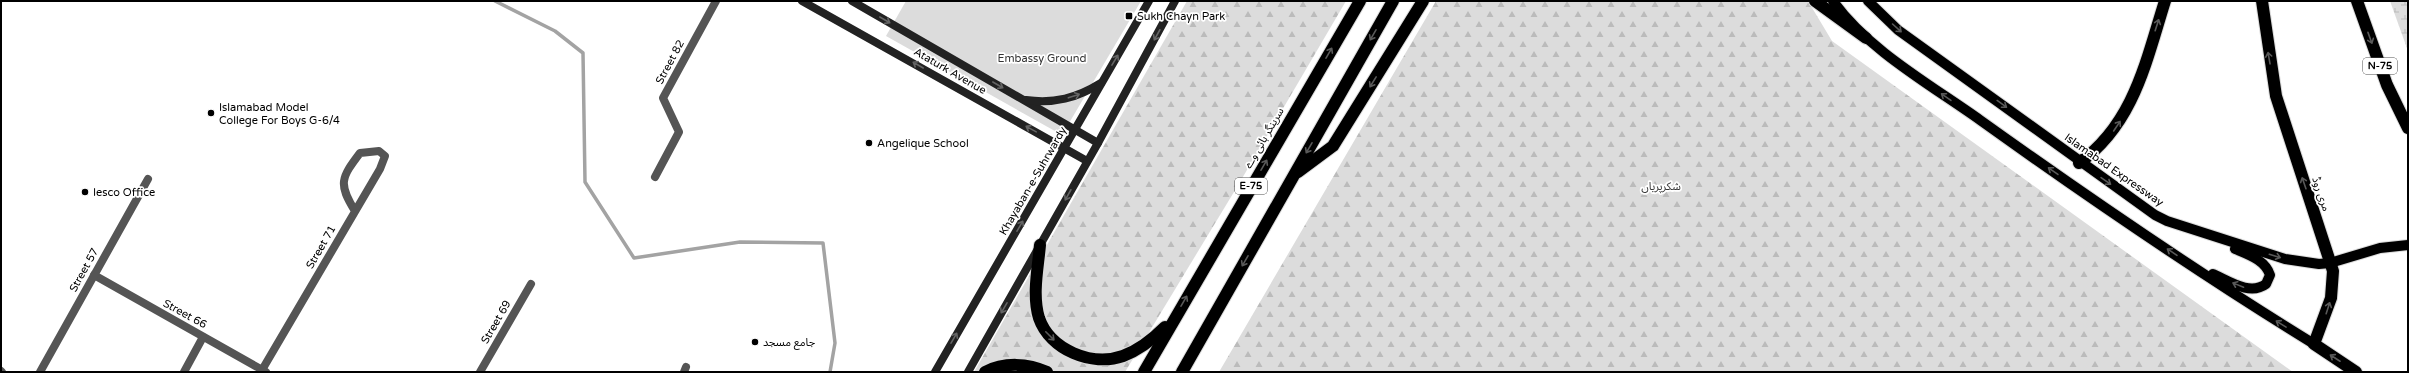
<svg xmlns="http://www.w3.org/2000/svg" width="2409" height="373" font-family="'Varela Round','Noto Sans Arabic',sans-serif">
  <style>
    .forest { fill: url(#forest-firs) }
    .wetland { fill: url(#wetland-marsh) }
    .park { fill: #dcdcdc }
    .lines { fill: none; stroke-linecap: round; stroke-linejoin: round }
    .stream { stroke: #a3a3a3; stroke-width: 3.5 }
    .primary-casing { stroke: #dbdbdb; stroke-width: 12 }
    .highway-casing { stroke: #dbdbdb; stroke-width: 14 }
    .street { stroke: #555; stroke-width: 8 }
    .secondary { stroke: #222; stroke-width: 8 }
    .primary { stroke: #000; stroke-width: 10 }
    .highway { stroke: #000; stroke-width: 12 }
    .oneway { stroke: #646464 }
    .oneway2 { stroke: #595959 }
    .poi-dot { fill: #000; stroke: #fff; stroke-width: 1.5 }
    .labels { text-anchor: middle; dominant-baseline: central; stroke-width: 3.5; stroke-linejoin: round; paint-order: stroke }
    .shield { fill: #fff; stroke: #4c4c4c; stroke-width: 1 }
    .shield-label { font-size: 10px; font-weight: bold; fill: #000 }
    .poi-label { font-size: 11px; fill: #000; stroke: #fff; text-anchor: start }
    .park-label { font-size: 11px; fill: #333; stroke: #fff }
    .street-label { font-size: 11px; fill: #000; stroke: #fff }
  </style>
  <defs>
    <pattern id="forest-firs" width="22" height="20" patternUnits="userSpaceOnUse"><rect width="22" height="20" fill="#dcdcdc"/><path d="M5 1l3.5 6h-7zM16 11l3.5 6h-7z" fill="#bbb"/></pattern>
    <pattern id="wetland-marsh" width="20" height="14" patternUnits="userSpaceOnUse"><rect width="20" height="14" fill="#dcdcdc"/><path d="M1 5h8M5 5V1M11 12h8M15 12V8" fill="none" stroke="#bbb"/></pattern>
  </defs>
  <rect width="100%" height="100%" fill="#fff"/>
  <g class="forest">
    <path d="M1187 1H1346L1237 187 1125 372H974Z"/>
    <path d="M1436 1H1808L1832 41 2293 372H1219Z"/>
  </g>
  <path class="wetland" d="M2390 1H2408V51Z"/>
  <path class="park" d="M906 1H1141L1062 135 886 36Z"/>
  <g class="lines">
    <path class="stream" d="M495 1 555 31 583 53 585 182 634 258 740 242 823 243 835 343 830 372"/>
    <g class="primary-casing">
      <g id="primary">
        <path d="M1833 1C1868 50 1931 85 1980 120 2089 198 2200 274 2314 344"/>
        <path d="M1868 1 1898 30 2155 215 2167 221 2285 259 2319 264 2330 263 2380 248 2408 245"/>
        <path d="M2213 274C2229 281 2250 296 2266 284L2270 275C2265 260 2249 255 2235 249"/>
      </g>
    </g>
    <g class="highway-casing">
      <g id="highway">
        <path d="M1815 1 1866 38"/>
        <path d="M2262 1 2276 96 2333 271 2331 298 2314 344 2356 372"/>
        <path d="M2357 1 2387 85 2408 128"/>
        <path d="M2079 163C2134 124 2146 61 2165 1"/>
        <path d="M1298 172 1333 146 1423 1"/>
        <path d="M1040 245C1038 268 1032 295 1039 318 1050 350 1092 367 1123 356 1139 350 1153 339 1165 327"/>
        <path d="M985 372C1004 362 1028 363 1047 372"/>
        <path d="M1144 372 1360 1"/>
        <path d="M1182 372 1393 1"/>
      </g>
    </g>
    <g class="street">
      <path d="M655 177 679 132 663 98 716 1"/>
      <path d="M94 275 266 372"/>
      <path d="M262 370 380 169 385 156 379 151 360 153C341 178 338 184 355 211"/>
      <path d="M1 371 2 372"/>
      <path d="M40 372 148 179"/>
      <path d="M184 372 203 337"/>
      <path d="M480 372 531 284"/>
      <path d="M684 372 686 367"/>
    </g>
    <g class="secondary">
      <path d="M802 1 1087 161"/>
      <path d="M852 1 1098 143"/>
      <path d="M1026 100C1054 104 1077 98 1101 83"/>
      <path d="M935 372 1149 1"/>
      <path d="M968 372 1098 143 1175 1"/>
    </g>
    <use href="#primary" class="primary"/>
    <use href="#highway" class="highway"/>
  </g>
  <defs><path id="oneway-shaft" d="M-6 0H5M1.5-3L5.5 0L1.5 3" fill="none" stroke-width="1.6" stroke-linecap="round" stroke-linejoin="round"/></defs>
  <g class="oneway">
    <use href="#oneway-shaft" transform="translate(885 20) rotate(30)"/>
    <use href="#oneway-shaft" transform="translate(1157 35) rotate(119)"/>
    <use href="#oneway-shaft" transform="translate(1115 60) rotate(-59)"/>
    <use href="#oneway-shaft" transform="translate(918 65) rotate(-150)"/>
    <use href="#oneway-shaft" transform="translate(998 85) rotate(30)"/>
    <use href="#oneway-shaft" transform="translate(1074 96) rotate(-18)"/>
    <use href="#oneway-shaft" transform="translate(1031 129) rotate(-151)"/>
    <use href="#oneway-shaft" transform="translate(1068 195) rotate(119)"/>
    <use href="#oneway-shaft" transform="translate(1020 226) rotate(-60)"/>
    <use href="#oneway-shaft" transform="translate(1004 308) rotate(120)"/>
    <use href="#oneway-shaft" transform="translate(954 338) rotate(-60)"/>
  </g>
  <g class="oneway2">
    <use href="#oneway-shaft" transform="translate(2157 25) rotate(-72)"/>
    <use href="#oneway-shaft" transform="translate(1897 28) rotate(42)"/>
    <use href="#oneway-shaft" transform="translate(1373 35) rotate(120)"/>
    <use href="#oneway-shaft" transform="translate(2370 38) rotate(70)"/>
    <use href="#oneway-shaft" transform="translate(1329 53) rotate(-60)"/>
    <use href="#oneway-shaft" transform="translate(2269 58) rotate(-100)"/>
    <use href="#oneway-shaft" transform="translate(1373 82) rotate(122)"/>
    <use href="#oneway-shaft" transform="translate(1946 97) rotate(-145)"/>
    <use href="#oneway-shaft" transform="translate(2002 104) rotate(36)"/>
    <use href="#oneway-shaft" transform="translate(2117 126) rotate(-56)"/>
    <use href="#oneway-shaft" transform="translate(1309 148) rotate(120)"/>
    <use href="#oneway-shaft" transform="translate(1264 165) rotate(-60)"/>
    <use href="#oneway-shaft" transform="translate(2053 171) rotate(-145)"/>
    <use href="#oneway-shaft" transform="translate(2106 181) rotate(35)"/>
    <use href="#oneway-shaft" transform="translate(2304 183) rotate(-109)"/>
    <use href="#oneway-shaft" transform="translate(2172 252) rotate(-146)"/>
    <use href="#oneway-shaft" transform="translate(2275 256) rotate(17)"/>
    <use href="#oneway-shaft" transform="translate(1245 261) rotate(120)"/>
    <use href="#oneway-shaft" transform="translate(2238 285) rotate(-158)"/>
    <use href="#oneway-shaft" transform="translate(1184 301) rotate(-60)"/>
    <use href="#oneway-shaft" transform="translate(2328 308) rotate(-72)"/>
    <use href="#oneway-shaft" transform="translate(2281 324) rotate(-148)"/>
    <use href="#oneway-shaft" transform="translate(1050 336) rotate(45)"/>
    <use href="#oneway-shaft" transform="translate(2335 358) rotate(-147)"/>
  </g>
  <g class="poi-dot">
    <rect x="1125" y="12" width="8" height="8" rx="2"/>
    <circle cx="211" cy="113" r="4"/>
    <circle cx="869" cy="143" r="4"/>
    <circle cx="85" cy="192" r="4"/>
    <circle cx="755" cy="342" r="4"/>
  </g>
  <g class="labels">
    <g class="shield">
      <rect x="2363" y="58" width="34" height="16" rx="3"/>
      <rect x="1235" y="178" width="32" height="16" rx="3"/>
    </g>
    <g class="shield-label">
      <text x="2380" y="66">N-75</text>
      <text x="1251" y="186">E-75</text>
    </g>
    <g class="poi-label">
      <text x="1137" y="16">Sukh Chayn Park</text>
      <text x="219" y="107">Islamabad Model<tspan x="219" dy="13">College For Boys G-6/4</tspan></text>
      <text x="877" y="143">Angelique School</text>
      <text x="93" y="192">Iesco Office</text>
      <text x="763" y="342">جامع مسجد</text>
    </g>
    <g class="park-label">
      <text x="1042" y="58">Embassy Ground</text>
      <text x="1661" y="186">شکرپریاں</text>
    </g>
    <g class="street-label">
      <text transform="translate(670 62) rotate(-62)">Street 82</text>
      <text transform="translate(950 71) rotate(30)">Ataturk Avenue</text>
      <text transform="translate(1264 138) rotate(-60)">سرینگر ہائی وے</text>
      <text transform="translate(2114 170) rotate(35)">Islamabad Expressway</text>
      <text transform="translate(1033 181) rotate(-60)">Khayaban-e-Suhrwardy</text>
      <text transform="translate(2321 194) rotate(71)">مری روڈ</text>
      <text transform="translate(321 247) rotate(-60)">Street 71</text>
      <text transform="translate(84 270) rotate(-61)">Street 57</text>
      <text transform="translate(185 314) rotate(29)">Street 66</text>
      <text transform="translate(496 322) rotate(-60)">Street 69</text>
    </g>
  </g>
  <rect width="2409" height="373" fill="none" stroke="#000000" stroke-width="4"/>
</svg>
